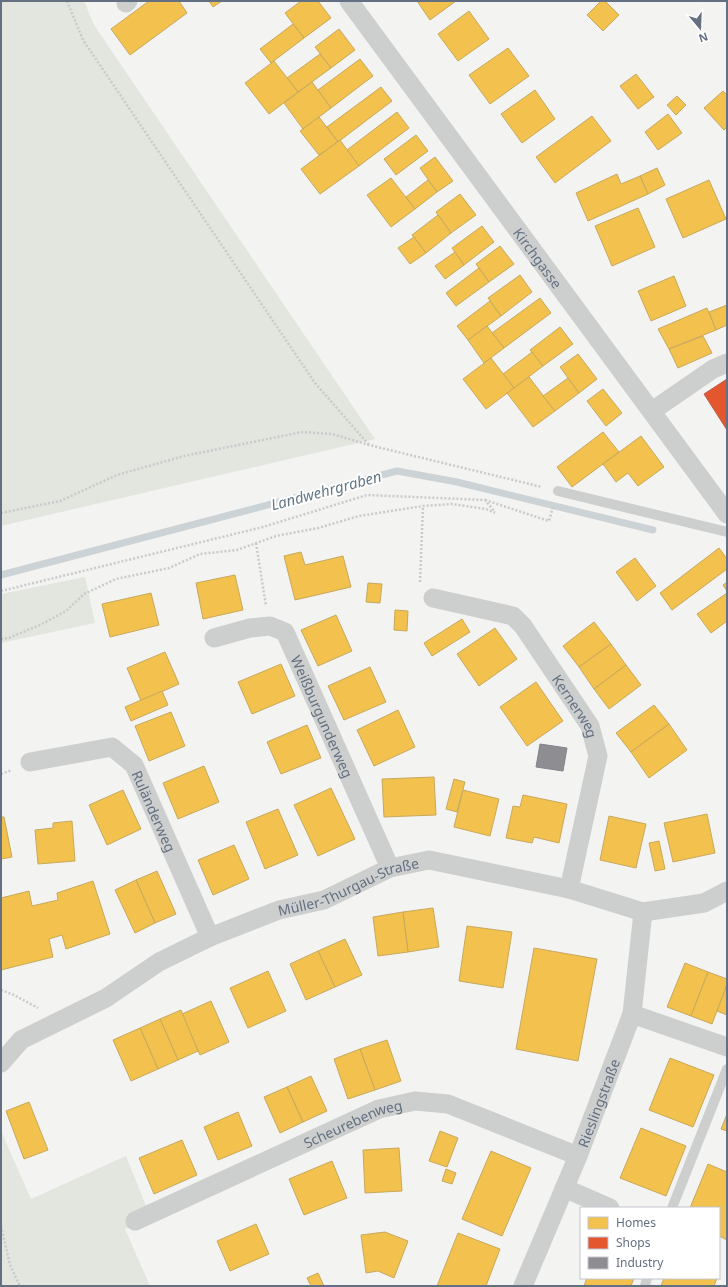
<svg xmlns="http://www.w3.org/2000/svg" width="728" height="1287" font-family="'Noto Sans',sans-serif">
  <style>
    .green { fill: #e2e6df }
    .homes { fill: #f2c14e; stroke: #c7a95d }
    .shops { fill: #e4572e; stroke: #bd5e47 }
    .industry { fill: #8d8d92; stroke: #80848d }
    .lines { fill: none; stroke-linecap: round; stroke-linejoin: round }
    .stream { stroke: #ccd3d7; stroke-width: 7 }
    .path { stroke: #c9cacb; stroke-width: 2.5; stroke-dasharray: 2 2; stroke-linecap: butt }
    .lane { stroke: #cdcece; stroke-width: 10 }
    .street { stroke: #cdcece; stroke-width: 19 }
    .labels { text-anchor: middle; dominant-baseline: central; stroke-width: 4; stroke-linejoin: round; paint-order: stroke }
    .street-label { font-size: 14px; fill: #637081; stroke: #fff }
    .water-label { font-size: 15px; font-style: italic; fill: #637985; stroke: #fff }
  </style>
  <rect width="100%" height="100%" fill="#f3f3f1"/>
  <g class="green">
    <path d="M1 1H84L94 25 375 439 1 526Z"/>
    <path d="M85 577 95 623 1 643V594Z"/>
    <path d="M1 1131 31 1199 126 1156 151 1218 125 1229 150 1286H1Z"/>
  </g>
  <g class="homes">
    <path d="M149 1H179L187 13 130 55 111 29Z"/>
    <path d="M209 1H222L213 7Z"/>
    <path d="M301 1H318L331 18 304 38 285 13Z"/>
    <path d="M417 1H456L430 20Z"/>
    <path d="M601 1H605L619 15 603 31 587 15Z"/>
    <path d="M469 11 489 39 458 61 438 34Z"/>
    <path d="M293 24 304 38 271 63 260 49Z"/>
    <path d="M339 29 355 50 331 68 315 47Z"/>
    <path d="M508 48 529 76 490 104 469 75Z"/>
    <path d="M320 54 331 68 298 92 287 78Z"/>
    <path d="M360 59 373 76 331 108 318 90Z"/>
    <path d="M274 61 298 92 269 114 245 83Z"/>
    <path d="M636 74 654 97 638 109 620 86Z"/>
    <path d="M312 82 331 108 303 129 284 103Z"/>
    <path d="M381 87 392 101 338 142 327 127Z"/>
    <path d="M535 90 555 119 522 143 501 114Z"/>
    <path d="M723 91 727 95V127L724 130 704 108Z"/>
    <path d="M677 96 686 105 676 115 667 105Z"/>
    <path d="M397 112 409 128 359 166 347 150Z"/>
    <path d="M668 114 682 133 658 150 645 132Z"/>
    <path d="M592 116 611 141 555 183 536 157Z"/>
    <path d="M319 117 338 142 319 155 300 131Z"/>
    <path d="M416 135 428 151 396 175 384 159Z"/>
    <path d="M340 140 359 166 320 194 301 169Z"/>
    <path d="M435 157 453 181 437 192 420 168Z"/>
    <path d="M657 168 665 185 648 194 640 176Z"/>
    <path d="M617 174 621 184 640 176 648 194 588 221 576 193Z"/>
    <path d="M391 178 415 209 391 227 367 195Z"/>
    <path d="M428 180 437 192 415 209 406 197Z"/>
    <path d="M709 180 726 219 683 238 666 199Z"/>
    <path d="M460 194 476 215 451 233 436 212Z"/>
    <path d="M638 208 655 247 612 266 595 226Z"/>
    <path d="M438 215 451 233 426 253 412 235Z"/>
    <path d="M482 226 494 242 464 265 452 248Z"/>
    <path d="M414 237 426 253 410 264 398 248Z"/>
    <path d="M500 246 514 264 489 282 476 264Z"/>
    <path d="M455 252 464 265 445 279 435 266Z"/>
    <path d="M479 268 489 282 456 306 446 293Z"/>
    <path d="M520 275 532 292 501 316 488 298Z"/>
    <path d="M674 276 686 306 651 321 638 291Z"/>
    <path d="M540 298 551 313 504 348 492 333Z"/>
    <path d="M490 301 501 316 468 340 457 326Z"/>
    <path d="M727 305V325L716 330 709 312Z"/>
    <path d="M707 308 716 330 669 349 658 329Z"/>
    <path d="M487 326 504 348 484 363 468 340Z"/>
    <path d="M560 327 573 344 543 366 530 350Z"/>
    <path d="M703 336 712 353 678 368 669 349Z"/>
    <path d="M532 352 543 366 514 388 503 374Z"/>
    <path d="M578 354 597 379 579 393 560 367Z"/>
    <path d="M491 358 514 388 486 409 463 379Z"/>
    <path d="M529 377 555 411 533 427 507 393Z"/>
    <path d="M568 378 579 393 555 411 543 396Z"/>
    <path d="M603 389 622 413 606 426 587 401Z"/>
    <path d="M603 432 619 452 572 487 557 467Z"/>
    <path d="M641 436 664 467 638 486 628 473 616 482 603 464Z"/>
    <path d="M719 548 727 559V569L672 610 660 593Z"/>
    <path d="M301 552 305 565 343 556 351 587 295 600 284 556Z"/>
    <path d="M635 558 656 586 637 601 616 572Z"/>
    <path d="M235 575 243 610 203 619 196 583Z"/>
    <path d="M727 582V591L723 585Z"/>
    <path d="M368 583 382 584 380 603 366 602Z"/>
    <path d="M151 593 159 625 110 637 102 604Z"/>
    <path d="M727 593V621L711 633 697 614Z"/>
    <path d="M395 610 408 611 407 631 394 630Z"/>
    <path d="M336 615 352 651 318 666 301 630Z"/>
    <path d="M462 619 470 632 432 656 424 643Z"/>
    <path d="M594 622 611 644 579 667 563 646Z"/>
    <path d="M495 628 517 659 479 686 457 654Z"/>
    <path d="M611 644 626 665 594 689 579 667Z"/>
    <path d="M165 652 179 684 141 701 127 668Z"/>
    <path d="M281 664 295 696 252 714 238 682Z"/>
    <path d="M626 665 641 685 609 709 594 689Z"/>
    <path d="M370 667 386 702 344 720 328 686Z"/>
    <path d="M536 682 563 721 527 746 500 707Z"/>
    <path d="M162 691 168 705 131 721 125 707Z"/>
    <path d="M654 705 669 724 631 752 616 733Z"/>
    <path d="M398 710 415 747 374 766 357 730Z"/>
    <path d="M171 712 185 746 149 761 135 726Z"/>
    <path d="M669 724 687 750 649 778 631 752Z"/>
    <path d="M307 725 321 758 281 774 267 742Z"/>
    <path d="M204 766 219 802 178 819 163 783Z"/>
    <path d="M434 777 436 815 384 817 382 779Z"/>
    <path d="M454 779 465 782 457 812 446 809Z"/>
    <path d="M331 788 355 839 318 856 294 805Z"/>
    <path d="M123 790 141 829 107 845 89 805Z"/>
    <path d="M463 790 499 799 490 836 454 827Z"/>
    <path d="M523 795 567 804 559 843 534 837 532 843 506 838 513 806 520 807Z"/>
    <path d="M278 809 298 855 265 869 246 822Z"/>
    <path d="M707 814 715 853 673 862 664 823Z"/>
    <path d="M609 816 646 824 636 868 600 860Z"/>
    <path d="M1 817H4L12 857 1 859Z"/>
    <path d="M72 821 75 861 38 864 35 830 53 828V823Z"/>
    <path d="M659 841 665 869 655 871 649 843Z"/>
    <path d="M234 845 249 879 213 895 198 860Z"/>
    <path d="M157 871 176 914 155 923 136 880Z"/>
    <path d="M136 880 155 923 135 933 115 890Z"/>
    <path d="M93 881 110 934 66 949 62 935 49 939 53 957 1 970V898L29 891 32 906 58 900 57 893Z"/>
    <path d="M433 908 439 947 408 952 403 912Z"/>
    <path d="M403 912 408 952 378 956 373 917Z"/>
    <path d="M467 926 512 932 503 988 459 981Z"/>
    <path d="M345 939 362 975 335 987 318 951Z"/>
    <path d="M534 948 597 959 578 1061 516 1049Z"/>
    <path d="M318 951 335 987 306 1000 290 964Z"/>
    <path d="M685 963 708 972 691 1016 667 1007Z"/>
    <path d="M268 971 286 1011 248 1028 230 988Z"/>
    <path d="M708 972 727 979V985L712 1024 691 1016Z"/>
    <path d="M727 985V1015L717 1011Z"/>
    <path d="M211 1001 229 1042 200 1055 182 1014Z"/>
    <path d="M181 1010 198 1051 178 1060 160 1019Z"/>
    <path d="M160 1019 178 1060 158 1069 140 1028Z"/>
    <path d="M140 1028 158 1069 131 1081 113 1040Z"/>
    <path d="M387 1040 401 1081 375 1090 360 1049Z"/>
    <path d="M360 1049 375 1090 348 1099 334 1059Z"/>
    <path d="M670 1058 714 1075 693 1127 649 1110Z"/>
    <path d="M311 1076 327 1111 303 1122 287 1087Z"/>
    <path d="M287 1087 303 1122 280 1133 264 1097Z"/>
    <path d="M29 1102 48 1150 24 1159 6 1111Z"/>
    <path d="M238 1112 252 1146 218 1160 204 1127Z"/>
    <path d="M727 1114V1131L721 1129Z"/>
    <path d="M641 1128 686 1146 666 1196 620 1178Z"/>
    <path d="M440 1131 458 1138 447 1167 429 1161Z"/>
    <path d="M182 1140 197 1175 154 1194 139 1158Z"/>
    <path d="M399 1148 402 1191 365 1193 363 1150Z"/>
    <path d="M491 1151 531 1168 502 1236 462 1219Z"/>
    <path d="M332 1161 347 1198 304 1215 289 1179Z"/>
    <path d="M708 1164 727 1172V1240L719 1236V1208H690Z"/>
    <path d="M446 1169 456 1173 452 1184 442 1181Z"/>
    <path d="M256 1224 269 1254 230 1271 217 1241Z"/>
    <path d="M385 1232 408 1241 394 1278 378 1271 366 1273 361 1235Z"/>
    <path d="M458 1233 500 1249 486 1286H437Z"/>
    <path d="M318 1273 324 1286H311L307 1278Z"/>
    <path d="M587 1278H634L631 1286H584Z"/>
    <path d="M664 1278H717L714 1286H661Z"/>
  </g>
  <path class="shops" d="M727 379V430L704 394Z"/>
  <path class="industry" d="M540 744 567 748 563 771 536 767Z"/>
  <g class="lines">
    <path class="stream" d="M1 575 397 471 457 482 653 530"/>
    <g class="path">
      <path d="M67 1 83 40 315 383 369 445"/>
      <path d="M485 500 549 521 553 507"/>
      <path d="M1 513 60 501 117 475 184 456 302 432 332 434 369 445 542 487"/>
      <path d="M256 543 266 606"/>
      <path d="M420 582 423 506"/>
      <path d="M1 591 263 527 367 495 485 500 495 512"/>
      <path d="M1 639 9 638 42 624 66 611 84 594 116 579 169 568 200 554 237 550 276 536 318 528 359 516 423 506 452 504 486 509 495 513"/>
      <path d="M1 774 12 770"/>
      <path d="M1 990 14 995 38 1008"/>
      <path d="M1 1226 10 1265 20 1286"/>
    </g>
    <g class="lane">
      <path d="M558 491 727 532"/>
      <path d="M672 1208 727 1069"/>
      <path d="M645 1286 647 1278"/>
    </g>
    <g class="street">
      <path id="s1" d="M349 1 727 514"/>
      <path d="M126 3 128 1"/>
      <path d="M652 411 713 369 727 363"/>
      <path id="s2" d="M433 598 513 616 523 626 590 726 598 756 569 889"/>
      <path id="s3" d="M214 638 250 628 270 626 285 632 390 868"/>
      <path id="s4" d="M30 762 112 747 134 765 210 937"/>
      <path d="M632 1014 727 1047"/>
      <path id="s5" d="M1 1063 21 1040 106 998 159 962 210 937 279 910 324 900 390 868 429 860 569 889 643 912 704 903 727 891"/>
      <path d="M564 1188 610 1208"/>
      <path id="s6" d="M135 1221 379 1109 415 1101 448 1104 578 1156"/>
      <path id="s7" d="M523 1286 578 1156 632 1014 643 912"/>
    </g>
  </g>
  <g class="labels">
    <g class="street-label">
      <text stroke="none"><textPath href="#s1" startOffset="319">Kirchgasse</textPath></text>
      <text stroke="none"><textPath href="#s2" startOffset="192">Kernerweg</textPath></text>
      <text stroke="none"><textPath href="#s3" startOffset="166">Weißburgunderweg</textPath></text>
      <text stroke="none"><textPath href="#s4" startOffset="162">Ruländerweg</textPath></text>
      <text stroke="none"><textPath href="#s5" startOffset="394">Müller-Thurgau-Straße</textPath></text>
      <text stroke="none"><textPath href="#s7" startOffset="198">Rieslingstraße</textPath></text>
      <text stroke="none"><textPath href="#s6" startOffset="239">Scheurebenweg</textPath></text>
    </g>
    <g class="water-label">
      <text transform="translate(326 490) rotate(-15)">Landwehrgraben</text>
    </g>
  </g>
  <rect width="728" height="1287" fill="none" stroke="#637081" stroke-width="4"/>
  <rect x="580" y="1207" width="140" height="72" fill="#ffffff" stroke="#c1c6cd"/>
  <rect x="588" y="1217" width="20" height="12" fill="#f2c14e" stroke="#c1c6cd"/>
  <text x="616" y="1227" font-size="12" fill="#637081">Homes</text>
  <rect x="588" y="1237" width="20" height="12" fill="#e4572e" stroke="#c1c6cd"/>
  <text x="616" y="1247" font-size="12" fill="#637081">Shops</text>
  <rect x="588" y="1257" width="20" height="12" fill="#8d8d92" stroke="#c1c6cd"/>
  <text x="616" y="1267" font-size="12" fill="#637081">Industry</text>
  <g transform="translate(700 28) rotate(161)" stroke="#ffffff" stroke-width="3" paint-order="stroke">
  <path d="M0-3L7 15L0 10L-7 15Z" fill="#637081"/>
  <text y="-6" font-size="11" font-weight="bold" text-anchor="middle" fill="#637081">N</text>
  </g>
</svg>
